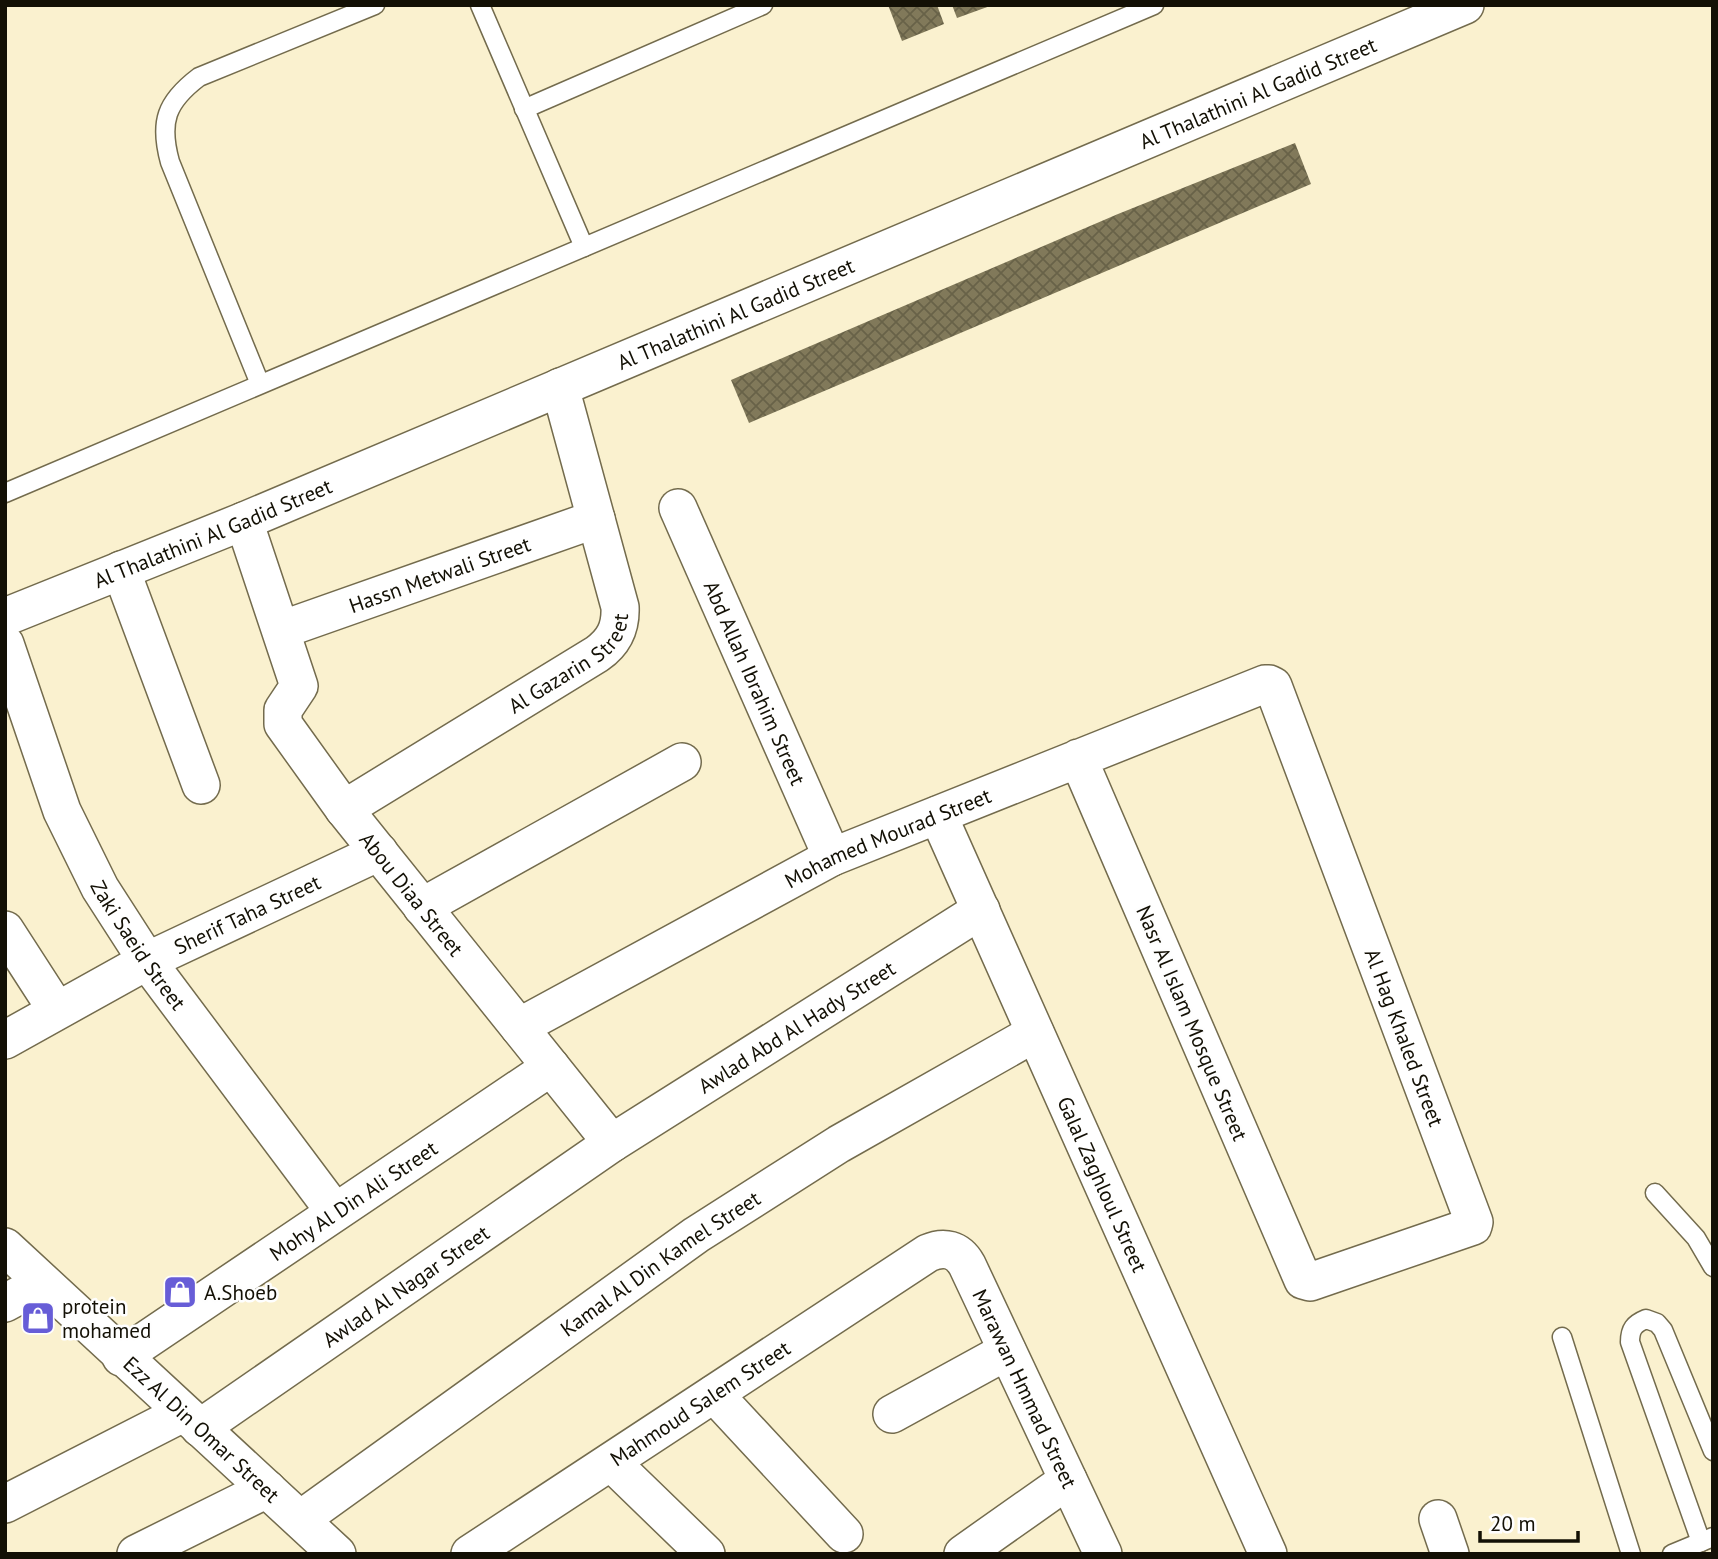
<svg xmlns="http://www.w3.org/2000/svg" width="1718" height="1559" font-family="'PT Sans',sans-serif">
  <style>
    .building { fill: url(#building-cross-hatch) }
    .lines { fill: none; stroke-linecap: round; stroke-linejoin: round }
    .service-casing { stroke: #736b4d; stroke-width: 21 }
    .minor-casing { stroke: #736b4d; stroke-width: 40 }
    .service { stroke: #fff; stroke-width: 18 }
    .minor { stroke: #fff; stroke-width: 37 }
    .labels { text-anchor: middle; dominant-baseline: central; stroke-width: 5; stroke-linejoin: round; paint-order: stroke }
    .street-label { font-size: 21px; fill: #131005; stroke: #fefefe }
    .poi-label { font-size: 21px; fill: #131005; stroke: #fefefe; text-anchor: start }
  </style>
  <defs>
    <pattern id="building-cross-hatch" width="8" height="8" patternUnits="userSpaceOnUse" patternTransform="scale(1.75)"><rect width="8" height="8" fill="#81795a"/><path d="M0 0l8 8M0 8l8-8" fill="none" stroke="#686248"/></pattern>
  </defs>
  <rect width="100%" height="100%" fill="#faf1cf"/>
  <g class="building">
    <path d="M888 5H937L944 24 902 41Z"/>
    <path d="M952 5H990V6L957 18Z"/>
    <path d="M1295 143 1311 184 749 423 731 380 1118 214Z"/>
  </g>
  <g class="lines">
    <g class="service-casing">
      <g id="service">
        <path d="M480 5 584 247"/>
        <path d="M524 109 763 5"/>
        <path d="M260 384 170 162C159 122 166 102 199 77L375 5"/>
        <path d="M5 493 1154 5"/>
        <path d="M1655 1193 1696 1238 1713 1267"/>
        <path d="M1562 1337 1631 1554"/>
        <path d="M1701 1542 1630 1342C1630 1329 1634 1324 1646 1319L1657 1323 1663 1330 1713 1451"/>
        <path d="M1672 1554 1713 1537"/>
      </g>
    </g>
    <g class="minor-casing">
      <g id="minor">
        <path id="s1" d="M678 508 832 857"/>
        <path id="s2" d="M244 521 299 686 283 710V724L344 809 612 1143"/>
        <path d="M121 570 201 785"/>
        <path id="s3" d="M5 617 244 521 1465 5"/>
        <path id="s4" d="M281 630 596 519"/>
        <path id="s5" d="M5 644 62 811 100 888 147 961 335 1212"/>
        <path id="s6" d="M344 809 597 654C614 642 621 628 620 607L560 387"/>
        <path id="s7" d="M938 815 1268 1554"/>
        <path d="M422 907 682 762"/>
        <path d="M5 930 56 1009"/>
        <path id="s8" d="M519 1027 832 857 1265 684H1269L1273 686 1474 1222 1473 1226 1310 1282 1303 1280 1078 758"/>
        <path id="s9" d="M5 1040 147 961 379 852"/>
        <path id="s10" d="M5 1247 337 1554"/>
        <path d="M5 1303 42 1283"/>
        <path id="s11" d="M121 1357 551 1067"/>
        <path d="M714 1394 844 1534"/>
        <path d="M892 1414 1007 1351"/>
        <path id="s12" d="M200 1428 612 1143 981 910"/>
        <path d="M611 1462 706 1554"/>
        <path d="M5 1504 183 1413"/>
        <path id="s13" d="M301 1519 696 1235 839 1144 1035 1033"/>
        <path d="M1438 1519 1450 1554"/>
        <path d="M136 1554 267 1489"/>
        <path id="s14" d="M470 1554 928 1253C944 1246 958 1249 967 1265L1103 1554"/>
        <path d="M963 1554 1068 1480"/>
      </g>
    </g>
    <use href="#service" class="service"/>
    <use href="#minor" class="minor"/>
  </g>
  <defs>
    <g id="shop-square" transform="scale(1.75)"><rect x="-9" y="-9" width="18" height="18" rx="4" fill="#675dd7" stroke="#fefefe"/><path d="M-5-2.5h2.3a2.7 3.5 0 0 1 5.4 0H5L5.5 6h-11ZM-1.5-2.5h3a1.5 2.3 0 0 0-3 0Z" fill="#fff"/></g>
  </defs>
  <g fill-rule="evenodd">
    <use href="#shop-square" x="180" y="1292"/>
    <use href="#shop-square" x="38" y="1318"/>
  </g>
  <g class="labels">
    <g class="street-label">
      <text stroke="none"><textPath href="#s3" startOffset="1358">Al Thalathini Al Gadid Street</textPath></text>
      <text stroke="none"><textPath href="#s3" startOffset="791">Al Thalathini Al Gadid Street</textPath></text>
      <text stroke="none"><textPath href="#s3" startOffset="224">Al Thalathini Al Gadid Street</textPath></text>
      <text stroke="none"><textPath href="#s4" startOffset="168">Hassn Metwali Street</textPath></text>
      <text stroke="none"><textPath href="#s6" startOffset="270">Al Gazarin Street</textPath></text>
      <text stroke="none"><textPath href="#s1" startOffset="191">Abd Allah Ibrahim Street</textPath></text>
      <text stroke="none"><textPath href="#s8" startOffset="415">Mohamed Mourad Street</textPath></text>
      <text stroke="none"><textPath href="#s2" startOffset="430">Abou Diaa Street</textPath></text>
      <text stroke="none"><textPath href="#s9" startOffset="273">Sherif Taha Street</textPath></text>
      <text stroke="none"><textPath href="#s5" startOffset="331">Zaki Saeid Street</textPath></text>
      <text transform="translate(1192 1023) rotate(67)">Nasr Al Islam Mosque Street</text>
      <text stroke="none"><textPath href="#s12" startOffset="719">Awlad Abd Al Hady Street</textPath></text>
      <text stroke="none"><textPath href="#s8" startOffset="1206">Al Hag Khaled Street</textPath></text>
      <text stroke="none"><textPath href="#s7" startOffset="404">Galal Zaghloul Street</textPath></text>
      <text stroke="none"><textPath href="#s11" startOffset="280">Mohy Al Din Ali Street</textPath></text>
      <text stroke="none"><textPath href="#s13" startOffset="441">Kamal Al Din Kamel Street</textPath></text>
      <text stroke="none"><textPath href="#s12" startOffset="250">Awlad Al Nagar Street</textPath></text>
      <text stroke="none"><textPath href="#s14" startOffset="730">Marawan Hmmad Street</textPath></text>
      <text stroke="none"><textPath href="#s14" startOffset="275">Mahmoud Salem Street</textPath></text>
      <text stroke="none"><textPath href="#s10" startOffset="268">Ezz Al Din Omar Street</textPath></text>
    </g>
    <g class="poi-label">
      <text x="204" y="1292">A.Shoeb</text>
      <text x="62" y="1306">protein<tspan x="62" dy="24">mohamed</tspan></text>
    </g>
  </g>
  <rect width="1718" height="1559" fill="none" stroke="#131005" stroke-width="14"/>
  <path d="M1480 1531v10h98v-10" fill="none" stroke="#131005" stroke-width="3.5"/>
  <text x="1490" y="1531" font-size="21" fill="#131005" stroke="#fefefe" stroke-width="5" paint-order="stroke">20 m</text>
</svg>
